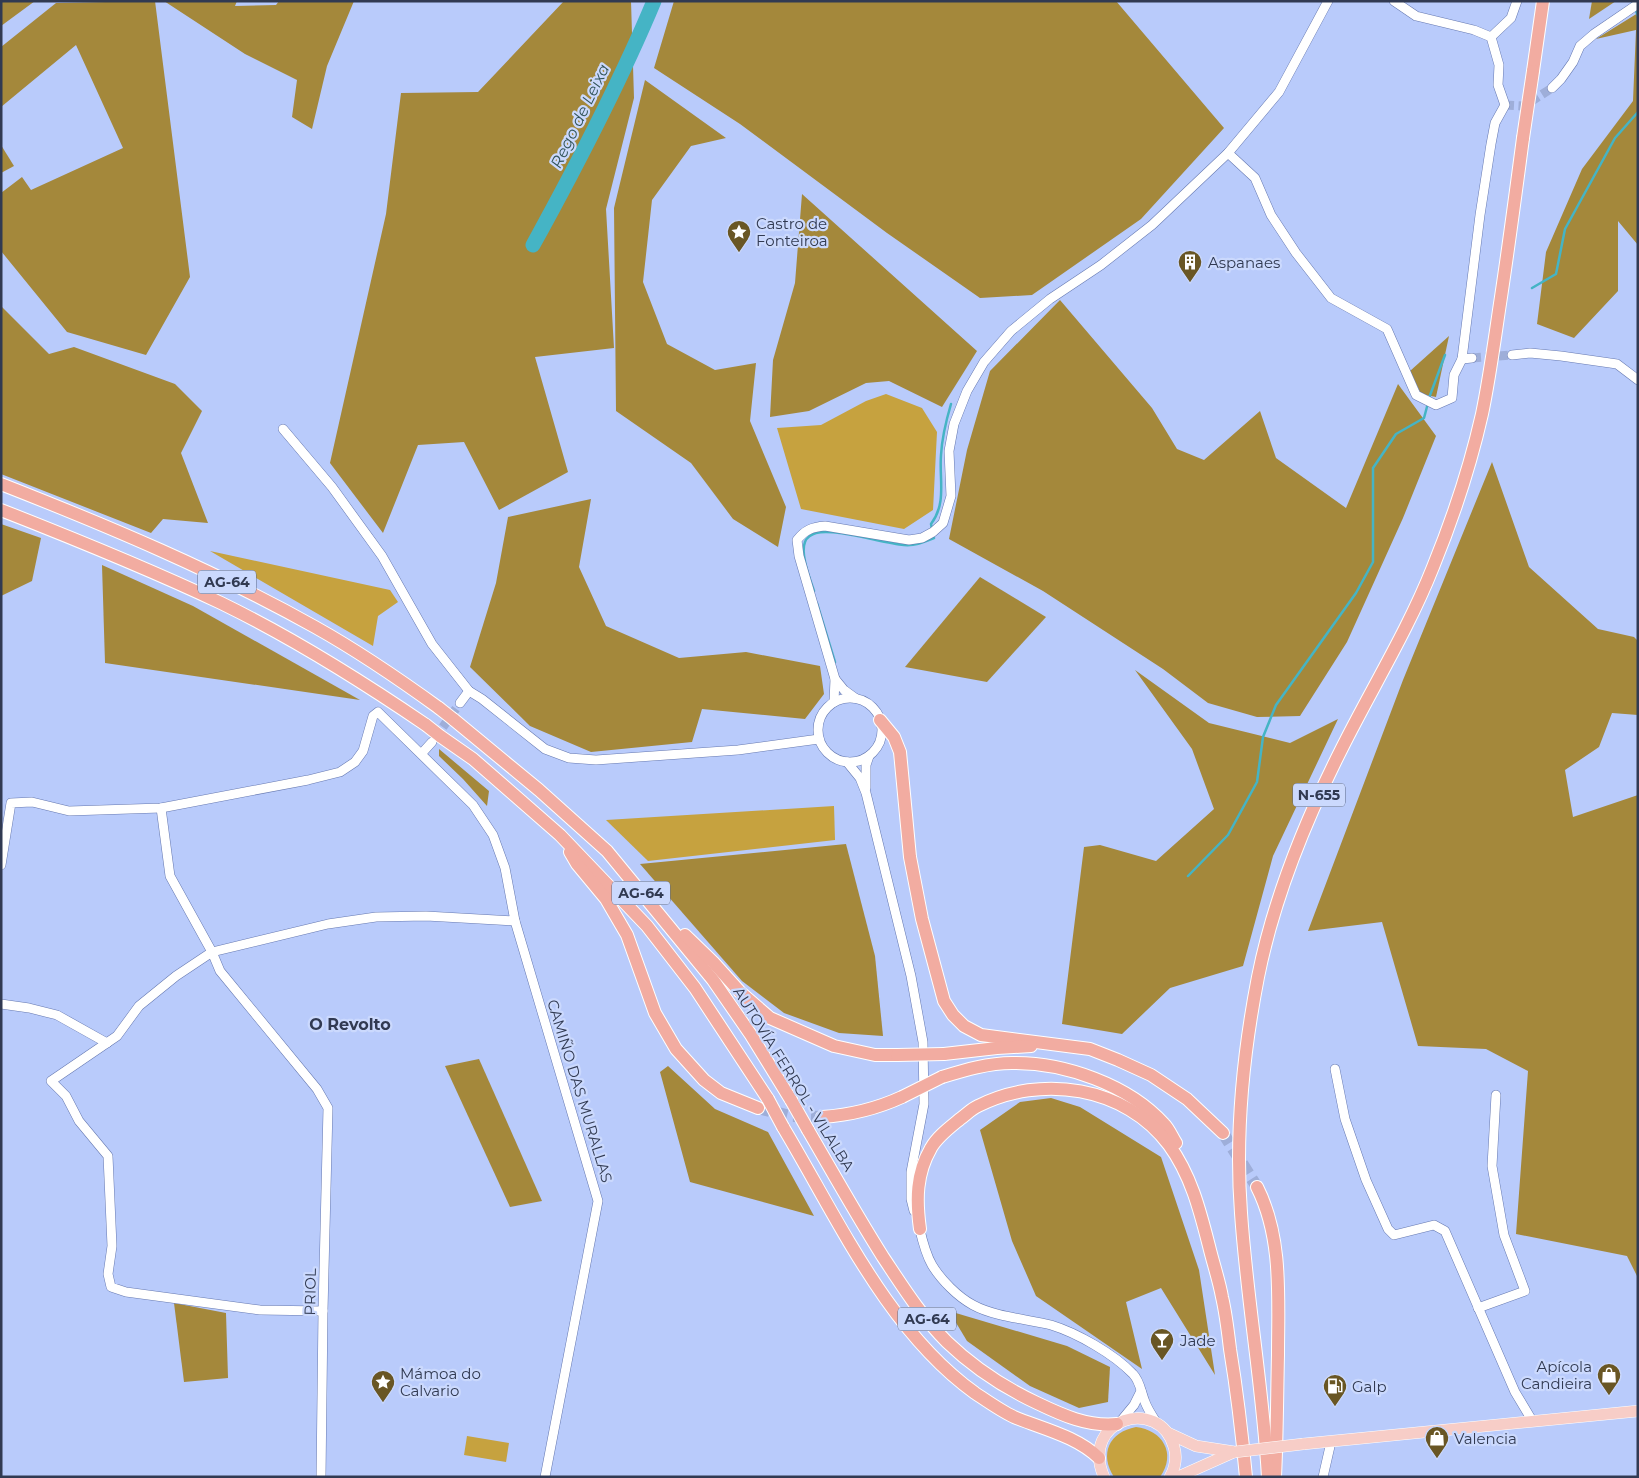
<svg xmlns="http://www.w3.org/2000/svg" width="1639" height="1478" font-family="Montserrat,sans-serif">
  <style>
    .green { fill: #c6a23f }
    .forest { fill: #a4883b }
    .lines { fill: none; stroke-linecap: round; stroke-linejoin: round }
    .stream { stroke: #45b4c5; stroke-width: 2.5 }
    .river { stroke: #45b4c5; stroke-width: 15 }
    .minor-tunnel { stroke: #9eaed9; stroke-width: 9; stroke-dasharray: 9 4.5; stroke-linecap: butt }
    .highway-tunnel { stroke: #9eaed9; stroke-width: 12; stroke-dasharray: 12 6; stroke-linecap: butt }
    .minor-casing { stroke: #6679b1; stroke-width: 10 }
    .major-casing { stroke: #fff; stroke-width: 12 }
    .highway-casing { stroke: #fff; stroke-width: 14 }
    .minor { stroke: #fff; stroke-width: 9 }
    .major { stroke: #f7cdc7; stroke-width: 11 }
    .highway { stroke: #f2aca1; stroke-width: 12 }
    .major-bridge-casing { stroke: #fff; stroke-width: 12; stroke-linecap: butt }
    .highway-bridge-casing { stroke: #fff; stroke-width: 14; stroke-linecap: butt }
    .major-bridge { stroke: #f7cdc7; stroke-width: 11 }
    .highway-bridge { stroke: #f2aca1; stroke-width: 12 }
    .labels { text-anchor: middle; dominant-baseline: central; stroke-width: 4.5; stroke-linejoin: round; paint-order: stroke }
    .shield { fill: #cbd9fd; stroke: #5f6a85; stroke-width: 1 }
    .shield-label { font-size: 14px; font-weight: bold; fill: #313a52 }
    .poi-label { font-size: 15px; fill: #313a52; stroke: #cbd9fd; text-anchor: start }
    .street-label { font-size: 15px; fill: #313a52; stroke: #cbd9fd }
    .water-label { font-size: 16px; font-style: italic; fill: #325459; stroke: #cbd9fd }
    .neighbourhood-label { font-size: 16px; font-weight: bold; fill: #313a52; stroke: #cbd9fd }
  </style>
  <rect width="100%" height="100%" fill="#b9cbfb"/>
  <g class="green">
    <path d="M886 394 922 408 937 432 933 510 904 529 801 509 777 428 821 425 866 401Z"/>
    <path d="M210 551 390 590 398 602 378 616 373 646Z"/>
    <path d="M834 806 835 840 648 861 606 820Z"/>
    <path d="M1136 1427C1162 1430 1177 1453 1160 1477H1114C1099 1454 1109 1432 1136 1427Z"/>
    <path d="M467 1436 509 1443 506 1462 464 1455Z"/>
  </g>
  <g class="forest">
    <path d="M1 1H35L1 26Z"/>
    <path d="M155 1 190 277 146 355 67 332 1 251V193L22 177 31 190 123 148 76 45 1 107V47L56 3Z"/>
    <path d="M164 1H237L235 6 276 5 279 1H354L327 66 312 129 292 117 297 80 245 54Z"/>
    <path d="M564 1H631L634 98 606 209 614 348 535 357 568 472 499 510 464 442 418 445 383 533 330 463 386 214 401 93 478 92Z"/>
    <path d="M674 1H1116L1224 128 1141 219 1032 295 980 298 887 233 740 124 654 68Z"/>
    <path d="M1592 1H1616L1589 19Z"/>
    <path d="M1638 13V245L1618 221V291L1574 338 1537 324 1546 252 1582 169 1633 101 1636 30 1596 39Z"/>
    <path d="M645 80 726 138 691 146 652 200 643 282 667 344 715 370 756 363 750 421 786 507 778 547 733 519 691 463 616 411 614 208Z"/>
    <path d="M1 145 14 166 1 173Z"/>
    <path d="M802 194 977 351 942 407 889 381 866 383 809 411 770 417 773 360 795 283Z"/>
    <path d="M1060 300 1152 408 1177 449 1204 460 1260 411 1276 458 1346 508 1398 384 1436 436 1403 518 1347 642 1300 716 1257 717 1208 703 1163 669 1043 591 949 539 967 450 990 371Z"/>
    <path d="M1 306 49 354 74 347 175 384 202 411 181 453 208 523 163 519 151 533 1 474Z"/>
    <path d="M1449 336 1436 397 1421 394 1410 371Z"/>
    <path d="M1492 462 1529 567 1598 629 1634 637 1638 641V715L1612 713 1599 747 1565 770 1573 817 1638 795V1278L1627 1256 1516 1234 1528 1071 1486 1049 1418 1046 1382 922 1308 931 1403 680Z"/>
    <path d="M591 499 579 567 606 626 679 658 746 652 820 666 824 694 805 719 702 709 692 742 591 752 530 726 470 667 496 583 508 517Z"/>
    <path d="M1 524 41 538 32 581 1 596Z"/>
    <path d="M102 565 193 606 360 700 105 663Z"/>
    <path d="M980 577 1046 617 987 682 905 667Z"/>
    <path d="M1135 670 1209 723 1290 743 1338 719 1273 856 1243 966 1170 988 1122 1034 1062 1024 1084 847 1100 845 1156 861 1214 809 1192 749Z"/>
    <path d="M439 749 489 791 487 806 463 779 439 756Z"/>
    <path d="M846 844 875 956 883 1036 839 1033 784 1013 742 981 640 864Z"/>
    <path d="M479 1059 542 1201 510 1207 445 1066Z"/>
    <path d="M668 1066 715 1109 768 1132 814 1216 690 1182 660 1072Z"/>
    <path d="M1051 1098 1080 1107 1161 1157 1199 1270 1215 1375 1161 1288 1126 1302 1142 1369 1036 1296 1012 1241 980 1130 1020 1102Z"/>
    <path d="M174 1303 226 1313 228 1378 184 1382Z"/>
    <path d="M949 1311 1067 1346 1110 1367 1108 1402 1079 1408 1030 1386 967 1341Z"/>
  </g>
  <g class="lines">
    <g class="stream">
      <path d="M1632 1 1638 16"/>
      <path d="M1532 288 1556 274 1565 229 1615 138 1638 112"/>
      <path d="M1429 398 1445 355"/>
      <path d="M932 529 931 524C947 503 939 479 941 455 942 437 946 421 951 404"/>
      <path d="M814 591C810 579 800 554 805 542 806 538 812 534 816 533 836 528 882 543 904 545 916 546 924 542 934 538L933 534"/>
      <path d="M817 603 835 662"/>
      <path d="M1188 876 1228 835 1257 782 1263 737 1276 705 1356 593 1373 562V468L1396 434 1424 418 1428 403"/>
    </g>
    <path class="river" d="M533 245C577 165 619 85 654 1"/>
    <g class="minor-tunnel">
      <path d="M1505 105 1524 106 1552 88"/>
      <path d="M1472 358 1512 355"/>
      <path d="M435 738 460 703"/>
    </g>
    <g class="highway-tunnel">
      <path d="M758 1108 790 1116 822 1117"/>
      <path d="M1223 1133 1257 1187"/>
    </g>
    <g class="minor-casing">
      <g id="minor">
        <path d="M1394 1 1416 16 1474 30 1491 37 1499 65 1498 85 1505 105 1495 123 1491 144 1480 215 1462 359 1472 358"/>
        <path d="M1491 37 1511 18 1517 1"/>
        <path d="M1552 88 1561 79 1573 62 1580 46 1594 34 1638 4"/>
        <path d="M1228 153 1255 178 1271 215 1296 253 1331 298 1387 329 1416 395 1436 405 1452 398 1454 375 1462 359"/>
        <path d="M1512 355 1530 353 1561 356 1617 364 1638 380"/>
        <path d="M283 429 332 487 382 556 432 644 469 691 482 699 545 749 569 758 596 760 738 750 819 739"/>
        <path d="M835 679 844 690 855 698"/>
        <circle cx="850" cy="730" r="32"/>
        <path d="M834 702 835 679 799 556 797 540C805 530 812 527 825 526L909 540 922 538 933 532 943 523 951 496 949 451 954 424 967 391 984 362 1011 331 1050 299 1101 265 1152 225 1228 153 1279 92 1328 1"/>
        <path d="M460 703 469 691"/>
        <path d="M422 753 432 742"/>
        <path d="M847 762 860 778 866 793 911 976 923 1042 924 1104 911 1172V1199L914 1211"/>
        <path d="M866 788V765L869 756"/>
        <path d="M161 808 170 876 212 952 220 971 317 1089 328 1108 323 1311 321 1477"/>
        <path d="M1 865 11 803 32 802 69 811 161 808 308 780 340 772 355 762 363 751 373 716 378 712 473 805 493 835 505 868 515 921 598 1201 545 1477"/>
        <path d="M1 1004 29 1008 57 1015 107 1043"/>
        <path d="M1335 1069 1345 1119 1366 1180 1388 1229 1394 1235 1434 1225 1445 1231 1515 1392 1533 1422"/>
        <path d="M919 1226C922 1239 925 1253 932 1265 941 1280 958 1297 973 1305 995 1317 1027 1319 1051 1325 1077 1333 1114 1354 1133 1374 1140 1381 1141 1392 1145 1402 1148 1410 1153 1417 1158 1425"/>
        <path d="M1478 1308 1525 1291 1504 1235 1492 1166 1496 1095"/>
        <path d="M323 1311 260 1310 126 1292 111 1287 108 1274 112 1246 108 1156 79 1121 66 1096 51 1081 117 1036 139 1006 176 976 212 952 328 924 376 917 426 916 515 921"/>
        <path d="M1120 1422 1134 1405 1141 1391"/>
        <path d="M1323 1477 1331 1442"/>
      </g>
    </g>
    <g class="major-casing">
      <g id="major">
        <path d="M1168 1433 1196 1446 1235 1452"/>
        <path d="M1303 1444 1638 1411"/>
        <path d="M1104 1477C1079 1419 1159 1395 1174 1447 1177 1457 1175 1468 1170 1477"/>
        <path d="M1178 1477 1234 1452"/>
      </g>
    </g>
    <g class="highway-casing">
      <g id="highway">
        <path d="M1533 71 1543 1"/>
        <path d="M1 484C108 526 215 571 315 627 358 651 399 679 439 708"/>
        <path d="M1 510C75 539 149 569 221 603 293 638 360 680 426 725"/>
        <path d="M453 719 539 790 607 851 713 980 751 1035 791 1100"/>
        <path d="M880 720 894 737 900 752 910 857 922 919 944 1001 953 1015 964 1026 981 1035 1090 1049 1118 1060 1151 1075 1187 1099 1223 1133"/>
        <path d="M440 736 473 759 560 835 647 926 695 988 768 1099"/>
        <path d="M570 852 577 864 606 899 627 935 655 1013 676 1049 704 1080 721 1093 758 1108"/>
        <path d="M685 935 713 962 740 992 770 1018 834 1046 875 1055H897"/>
        <path d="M944 1054 997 1048 1031 1046"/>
        <path d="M942 1077C965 1070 988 1063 1012 1063 1064 1062 1129 1085 1164 1124 1169 1129 1172 1137 1176 1143"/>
        <path d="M822 1117C851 1115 876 1109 902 1097"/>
        <path d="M783 1127C837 1217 888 1331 975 1393 987 1401 1001 1411 1014 1417 1043 1429 1076 1436 1099 1458"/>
        <path d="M808 1130C833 1173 857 1216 883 1257 903 1287 921 1316 947 1342 973 1367 1005 1388 1037 1403 1062 1415 1088 1427 1117 1424"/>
        <path d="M1257 1187C1283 1238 1278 1299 1278 1355 1277 1396 1277 1436 1275 1477"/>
        <path d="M920 1229C916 1200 916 1174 931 1148 937 1137 949 1128 960 1119 966 1115 971 1109 978 1106 1041 1074 1125 1086 1169 1145 1191 1175 1200 1211 1209 1246 1213 1263 1219 1280 1222 1297 1226 1314 1228 1332 1230 1349 1237 1392 1242 1434 1246 1477"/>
        <path d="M1268 1477C1263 1388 1247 1301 1241 1213 1235 1134 1243 1054 1258 977 1274 897 1305 821 1342 748 1372 688 1408 630 1433 567 1453 518 1470 467 1482 414 1490 376 1495 336 1501 297 1509 244 1516 191 1523 138"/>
      </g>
    </g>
    <use href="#minor" class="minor"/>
    <use href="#major" class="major"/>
    <use href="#highway" class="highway"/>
    <g class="major-bridge-casing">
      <path id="major-bridge" d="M1235 1452 1303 1444"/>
    </g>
    <g class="highway-bridge-casing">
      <g id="highway-bridge">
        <path d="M1523 138 1533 71"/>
        <path d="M439 708 453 719"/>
        <path d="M426 725 440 736"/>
        <path d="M897 1055 944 1054"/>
        <path d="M902 1097 942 1077"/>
        <path d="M768 1099 783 1127"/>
        <path d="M791 1100 808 1130"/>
      </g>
    </g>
    <use href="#major-bridge" class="major-bridge"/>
    <use href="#highway-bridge" class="highway-bridge"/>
  </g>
  <defs>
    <g id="sight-pin" transform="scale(1.25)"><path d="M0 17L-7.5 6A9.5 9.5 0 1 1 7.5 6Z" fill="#695624" stroke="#cbd9fd"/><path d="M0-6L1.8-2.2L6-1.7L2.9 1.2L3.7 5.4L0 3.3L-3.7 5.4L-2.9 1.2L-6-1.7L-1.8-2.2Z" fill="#fff"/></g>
    <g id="building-pin" transform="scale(1.25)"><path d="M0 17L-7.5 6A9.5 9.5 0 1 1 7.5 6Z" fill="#695624" stroke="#cbd9fd"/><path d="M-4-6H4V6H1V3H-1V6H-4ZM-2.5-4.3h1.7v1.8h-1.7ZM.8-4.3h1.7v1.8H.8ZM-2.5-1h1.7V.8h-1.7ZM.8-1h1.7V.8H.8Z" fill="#fff"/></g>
    <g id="bar-pin" transform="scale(1.25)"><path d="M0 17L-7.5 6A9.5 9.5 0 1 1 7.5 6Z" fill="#695624" stroke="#cbd9fd"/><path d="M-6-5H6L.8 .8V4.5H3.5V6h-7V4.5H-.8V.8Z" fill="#fff"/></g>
    <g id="shop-pin" transform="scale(1.25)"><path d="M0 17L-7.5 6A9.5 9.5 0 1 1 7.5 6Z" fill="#695624" stroke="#cbd9fd"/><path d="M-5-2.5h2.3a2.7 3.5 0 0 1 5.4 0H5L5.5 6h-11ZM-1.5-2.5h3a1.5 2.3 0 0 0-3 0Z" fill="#fff"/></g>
    <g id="fuel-pin" transform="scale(1.25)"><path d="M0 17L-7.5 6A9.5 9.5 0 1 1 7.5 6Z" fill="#695624" stroke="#cbd9fd"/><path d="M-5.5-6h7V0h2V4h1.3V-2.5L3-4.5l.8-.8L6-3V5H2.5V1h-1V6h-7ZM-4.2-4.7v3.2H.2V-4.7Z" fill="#fff"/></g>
  </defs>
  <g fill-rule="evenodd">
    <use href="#sight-pin" x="739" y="232"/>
    <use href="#building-pin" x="1190" y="262"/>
    <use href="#bar-pin" x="1162" y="1340"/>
    <use href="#shop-pin" x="1609" y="1375"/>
    <use href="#sight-pin" x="383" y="1382"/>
    <use href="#fuel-pin" x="1335" y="1386"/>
    <use href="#shop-pin" x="1437" y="1438"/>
  </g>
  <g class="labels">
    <g class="shield">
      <rect x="198" y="570.5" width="58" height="23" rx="4"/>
      <rect x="1293" y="783.5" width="52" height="23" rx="4"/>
      <rect x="612" y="881.5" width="58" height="23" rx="4"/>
      <rect x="898" y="1307.5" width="58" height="23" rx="4"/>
    </g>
    <g class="shield-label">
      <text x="227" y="582">AG-64</text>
      <text x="1319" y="795">N-655</text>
      <text x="641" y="893">AG-64</text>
      <text x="927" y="1319">AG-64</text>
    </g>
    <g class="poi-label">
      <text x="756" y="223">Castro de<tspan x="756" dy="17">Fonteiroa</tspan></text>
      <text x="1208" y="262">Aspanaes</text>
      <text x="1180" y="1340">Jade</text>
      <text x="1592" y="1366" text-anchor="end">Apícola<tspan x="1592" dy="17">Candieira</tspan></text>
      <text x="400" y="1373">Mámoa do<tspan x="400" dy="17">Calvario</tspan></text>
      <text x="1352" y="1386">Galp</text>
      <text x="1454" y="1438">Valencia</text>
    </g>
    <g class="street-label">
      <text transform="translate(794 1079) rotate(58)">AUTOVÍA FERROL - VILALBA</text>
      <text transform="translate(580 1091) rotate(73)">CAMIÑO DAS MURALLAS</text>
      <text transform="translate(310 1292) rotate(-89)">PRIOL</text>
    </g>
    <g class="water-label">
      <text transform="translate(580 116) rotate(-64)">Rego de Leixa</text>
    </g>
    <g class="neighbourhood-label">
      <text x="350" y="1024">O Revolto</text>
    </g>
  </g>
  <rect width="1639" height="1478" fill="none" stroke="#313a52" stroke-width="5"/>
</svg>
